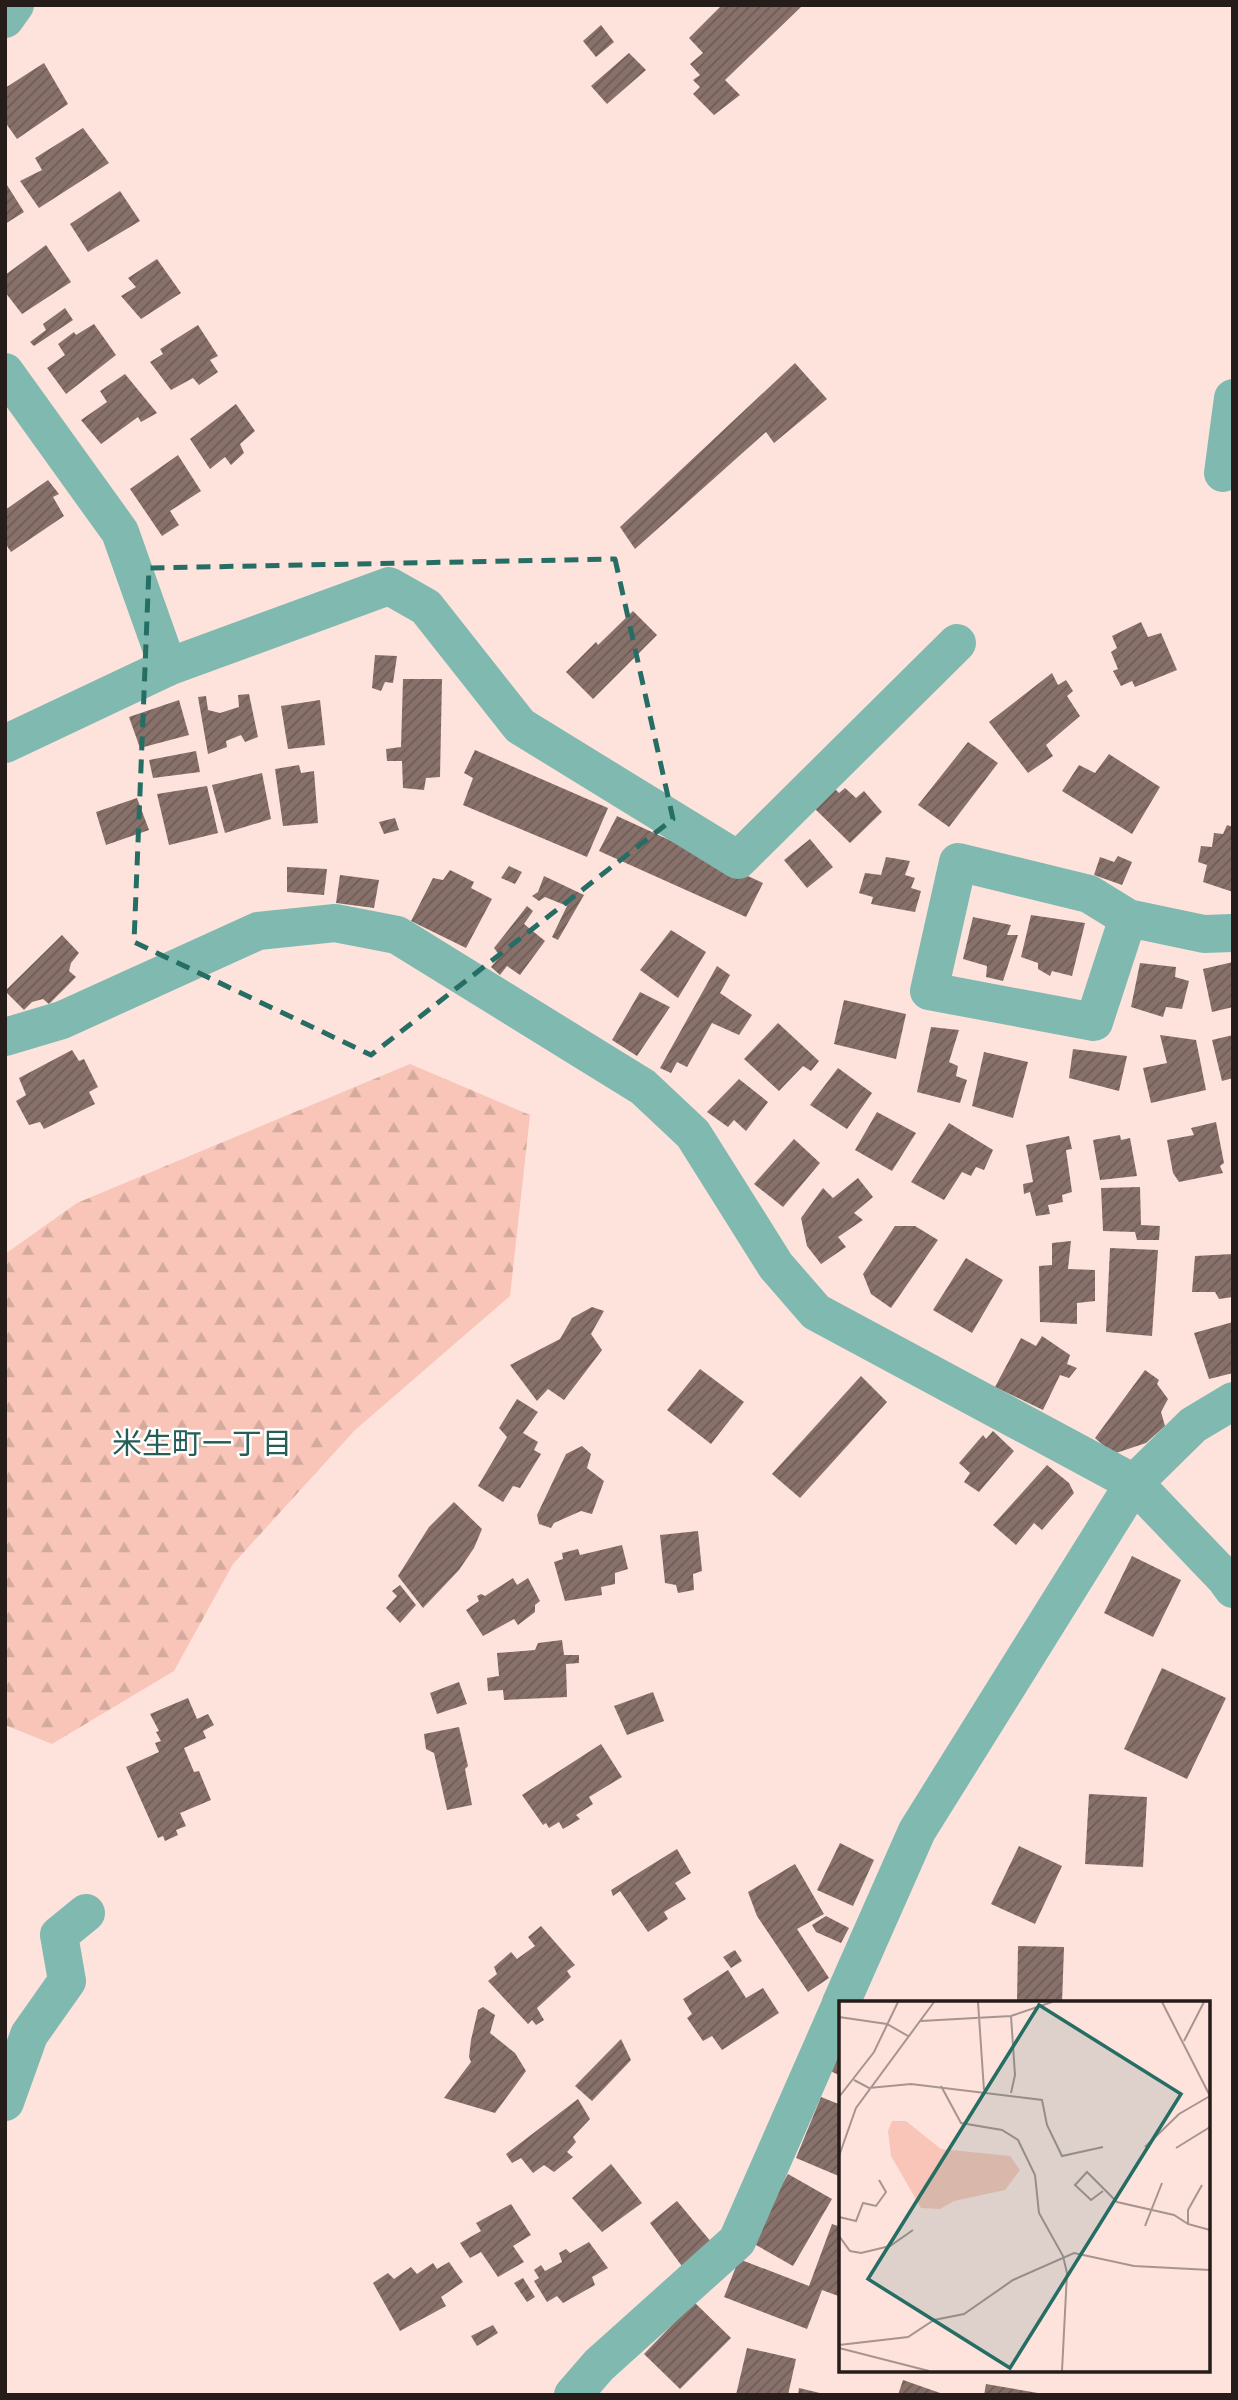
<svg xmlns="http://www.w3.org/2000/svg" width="1238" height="2400" font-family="Jost,'Noto Sans JP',sans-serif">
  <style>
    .forest { fill: url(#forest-firs) }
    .building { fill: url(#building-hatch) }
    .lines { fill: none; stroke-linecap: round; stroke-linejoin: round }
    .minor { stroke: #80b9b0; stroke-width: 38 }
    .marked { fill: none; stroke: #266e64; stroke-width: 5; stroke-dasharray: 14 9; stroke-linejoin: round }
    .labels { text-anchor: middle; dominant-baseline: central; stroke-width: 5; stroke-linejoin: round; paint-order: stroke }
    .neighbourhood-label { font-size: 30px; fill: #265d56; stroke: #fff }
    .inset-road { fill: none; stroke: #a8948f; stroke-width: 2 }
    .view { fill: #266e64; fill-opacity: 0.15; stroke: #266e64; stroke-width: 3.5 }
    .inset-edge { fill: none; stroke: #261d1a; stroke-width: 3.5 }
  </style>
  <defs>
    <pattern id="forest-firs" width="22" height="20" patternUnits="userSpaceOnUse" patternTransform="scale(1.75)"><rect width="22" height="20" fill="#f8c5b8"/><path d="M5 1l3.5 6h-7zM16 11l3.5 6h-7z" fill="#d4a99e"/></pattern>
    <pattern id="building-hatch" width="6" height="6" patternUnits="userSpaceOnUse" patternTransform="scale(1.75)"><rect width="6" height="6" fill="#88716b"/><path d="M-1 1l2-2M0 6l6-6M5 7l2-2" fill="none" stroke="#6f5c57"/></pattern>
  </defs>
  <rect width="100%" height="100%" fill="#fee3dd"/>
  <path class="forest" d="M410 1064 530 1115 510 1296 355 1430 233 1564 174 1671 52 1744 5 1725V1254L77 1203Z"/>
  <g class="building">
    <path d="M722 5H803L725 80 740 95 714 115 693 94 700 87 693 80 700 75 690 64 703 53 689 38Z"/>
    <path d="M601 25 614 42 596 57 583 41Z"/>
    <path d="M629 53 646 70 607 104 591 86Z"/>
    <path d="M44 63 68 104 17 139 5 122V88Z"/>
    <path d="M83 128 109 163 39 208 20 181 42 170 35 158Z"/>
    <path d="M7 185 24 212 5 224V186Z"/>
    <path d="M120 191 140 221 88 252 70 224Z"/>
    <path d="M46 245 71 282 22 314 5 292V275Z"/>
    <path d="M157 259 181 293 141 319 121 296 136 287 128 278Z"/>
    <path d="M65 308 73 320 34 346 30 342 46 330 43 324Z"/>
    <path d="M94 324 116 355 66 394 47 368 65 355 58 344 74 332 76 335Z"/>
    <path d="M198 325 218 356 210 360 218 372 199 385 193 378 171 390 150 362 163 354 160 349Z"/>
    <path d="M795 363 827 399 774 443 766 432 635 549 620 527Z"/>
    <path d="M125 374 157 413 141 422 138 417 101 444 81 420 107 402 100 391Z"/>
    <path d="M236 404 255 431 240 444 244 453 231 465 225 457 210 469 190 439Z"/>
    <path d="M178 455 201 491 170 511 179 525 162 536 130 489Z"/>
    <path d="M48 480 59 494 53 497 64 516 11 552 5 543V510Z"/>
    <path d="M633 611 657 635 593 699 566 672 596 642 598 645Z"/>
    <path d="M1141 622 1148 637 1161 633 1177 670 1135 687 1132 681 1121 686 1113 671 1118 669 1111 652 1117 648 1112 636Z"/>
    <path d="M375 655 397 656 393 683 385 682 381 691 372 688Z"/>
    <path d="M1052 673 1058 685 1066 680 1073 691 1067 696 1080 716 1046 745 1053 756 1028 773 989 722Z"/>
    <path d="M403 679H442L440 777 426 778 424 790 403 788 402 761H387L386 749 401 747Z"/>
    <path d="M249 694 258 737 245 742 241 735 226 741 227 747 208 754 198 697 206 696 208 710 220 713 239 707 238 695Z"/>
    <path d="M179 700 189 735 140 748 129 717Z"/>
    <path d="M320 700 325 745 288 749 281 706Z"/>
    <path d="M968 742 998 763 949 827 918 805Z"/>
    <path d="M475 750 608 808 587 857 463 805 473 778 464 773Z"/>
    <path d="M196 751 200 772 153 778 149 760Z"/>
    <path d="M1109 754 1160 787 1132 834 1062 791 1079 765 1095 773Z"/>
    <path d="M299 765 301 773 314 771 318 823 283 826 275 769Z"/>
    <path d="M262 773 271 819 225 833 212 785Z"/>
    <path d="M207 786 218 833 169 845 157 794Z"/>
    <path d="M834 788 839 793 845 788 856 798 864 791 882 812 850 843 814 808Z"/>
    <path d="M137 798 149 830 106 845 96 812Z"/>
    <path d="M617 816 763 883 746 917 599 851Z"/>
    <path d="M395 818 399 830 384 834 379 822Z"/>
    <path d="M1227 825 1233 827V892L1203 882 1207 865 1198 862 1201 846 1212 847 1214 833 1223 834Z"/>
    <path d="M810 839 833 867 807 888 784 860Z"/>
    <path d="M1118 856 1132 862 1122 885 1094 875 1100 857 1114 862Z"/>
    <path d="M886 857 910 861 905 875 915 878 911 888 921 891 915 912 871 904 873 897 859 893 865 873 881 875Z"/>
    <path d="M509 866 522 872 515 884 501 878Z"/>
    <path d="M287 867 327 869 324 895 287 892Z"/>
    <path d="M450 870 474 882 471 888 492 899 466 948 411 921 433 878 443 880Z"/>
    <path d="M340 875 379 880 374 908 336 903Z"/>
    <path d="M544 876 584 895 558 940 552 937 567 906 545 897 539 901 532 896 538 892Z"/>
    <path d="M527 906 533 911 524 924 545 941 520 975 507 966 500 975 491 967 500 956 494 948Z"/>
    <path d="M1031 915 1085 923 1072 976 1052 971 1050 976 1038 969V963L1021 957Z"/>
    <path d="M973 917 1011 925 1007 935H1018L1003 981 986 977 987 966 963 959Z"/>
    <path d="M671 930 706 952 678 998 640 970Z"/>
    <path d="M62 935 79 953 71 963 69 971 76 977 49 1004 43 999 32 1002 24 1010 5 991Z"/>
    <path d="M1233 962V1007L1212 1012 1203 969Z"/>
    <path d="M1140 963 1176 967 1175 977 1189 981 1182 1009 1166 1007 1163 1017 1131 1007Z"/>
    <path d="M717 966 730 975 720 993 752 1015 739 1035 712 1023 687 1067 677 1062 671 1073 660 1068Z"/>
    <path d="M640 992 670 1007 637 1056 612 1040Z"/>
    <path d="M844 1000 906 1014 896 1059 834 1044Z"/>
    <path d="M778 1023 819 1061 811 1071 803 1066 779 1091 744 1059Z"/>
    <path d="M931 1027 959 1030 949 1062 958 1066 956 1076 967 1080 960 1103 917 1092Z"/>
    <path d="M1160 1035 1196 1040 1206 1090 1151 1103 1143 1068 1167 1063Z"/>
    <path d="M1233 1035V1078L1222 1081 1212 1040Z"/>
    <path d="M1073 1049 1127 1056 1119 1091 1069 1078Z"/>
    <path d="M72 1050 79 1061 84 1059 98 1087 89 1092 95 1104 44 1129 40 1122 29 1125 16 1101 26 1095 19 1078Z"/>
    <path d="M984 1052 1028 1062 1013 1118 972 1106Z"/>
    <path d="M838 1068 872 1093 847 1129 810 1105Z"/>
    <path d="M739 1079 768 1102 746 1131 734 1120 728 1127 707 1112Z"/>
    <path d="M877 1112 916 1133 892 1171 855 1150Z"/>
    <path d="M1216 1122 1224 1163 1220 1166 1223 1173 1179 1182 1173 1173 1167 1140 1194 1135 1191 1128Z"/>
    <path d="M949 1123 993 1150 984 1170 976 1167 971 1176 962 1172 944 1200 911 1182Z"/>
    <path d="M1120 1135 1121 1140 1130 1138 1137 1176 1100 1180 1093 1140Z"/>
    <path d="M1069 1136 1072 1149 1066 1150 1072 1192 1062 1195 1063 1202 1048 1205 1050 1214 1036 1216 1030 1192 1024 1194 1023 1184 1033 1182 1026 1145Z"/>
    <path d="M794 1139 820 1163 783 1207 754 1184Z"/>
    <path d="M858 1178 873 1197 854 1213 863 1220 838 1237 846 1247 821 1264 807 1246 801 1218 823 1188 833 1198Z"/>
    <path d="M1140 1187 1141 1225 1160 1226 1159 1240H1137L1135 1232 1103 1231 1101 1188Z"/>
    <path d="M895 1226H915L938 1240 891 1308 871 1294 863 1274Z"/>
    <path d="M1071 1241 1068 1269 1095 1270V1301L1077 1303V1324L1040 1322 1039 1266 1052 1265V1243Z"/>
    <path d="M1110 1248 1158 1250 1152 1336 1106 1332Z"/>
    <path d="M1233 1254V1297L1219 1299 1215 1292H1192L1195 1256Z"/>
    <path d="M966 1258 1003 1280 972 1333 933 1310Z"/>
    <path d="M592 1307 604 1311 591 1334 602 1350 564 1400 548 1389 537 1401 510 1365 560 1339 572 1318Z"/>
    <path d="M1233 1322V1373L1209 1379 1194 1333Z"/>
    <path d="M1042 1336 1070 1355 1067 1364 1077 1368 1069 1378 1060 1375 1043 1410 995 1387 1021 1338 1036 1346Z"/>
    <path d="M700 1369 744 1402 711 1444 667 1410Z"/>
    <path d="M1145 1370 1159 1380 1157 1384 1168 1399 1161 1412 1165 1426 1146 1443 1113 1454 1095 1438Z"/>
    <path d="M861 1376 887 1402 800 1498 772 1474Z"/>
    <path d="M517 1399 538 1412 523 1433 538 1442 534 1450 541 1454 520 1488 513 1486 503 1502 478 1486 507 1437 499 1428Z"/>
    <path d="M993 1431 1014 1451 979 1492 964 1482 970 1473 959 1463 983 1435 986 1439Z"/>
    <path d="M582 1446 591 1454 587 1468 604 1481 592 1514 581 1511 554 1523 551 1528 539 1524 537 1515 566 1454Z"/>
    <path d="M1047 1465 1069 1483 1074 1493 1042 1530 1034 1523 1016 1545 993 1525Z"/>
    <path d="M454 1502 482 1529 474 1548 459 1570 423 1608 398 1576 429 1527Z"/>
    <path d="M698 1531 702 1571 693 1574 694 1590 678 1593 676 1585 665 1583 660 1535Z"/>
    <path d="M622 1545 628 1569 615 1573V1584L601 1587 602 1595 565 1601 554 1562 563 1559 562 1553 578 1549 580 1555Z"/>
    <path d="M1132 1556 1181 1580 1153 1637 1104 1613Z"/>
    <path d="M513 1578 517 1585 528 1578 540 1601 535 1605V1612L518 1625 514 1619 483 1636 466 1610 479 1601 477 1596 481 1594 485 1596Z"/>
    <path d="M400 1585 416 1605 400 1623 386 1608 397 1596 392 1591Z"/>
    <path d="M562 1640 564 1655H579V1663L566 1664 567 1697 504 1700 503 1690 488 1691 487 1678 499 1676 497 1653 535 1650 538 1643Z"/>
    <path d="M1162 1668 1226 1698 1187 1779 1124 1749Z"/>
    <path d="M459 1682 467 1704 437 1714 430 1693Z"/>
    <path d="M653 1692 664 1721 627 1735 614 1706Z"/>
    <path d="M188 1698 197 1719 208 1714 214 1725 203 1731 206 1738 184 1748 194 1772 199 1771 211 1800 180 1813 186 1826 176 1830 178 1835 165 1841 163 1836 158 1838 126 1767 159 1752 155 1743 161 1741 156 1732 159 1731 150 1714Z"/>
    <path d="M459 1727 468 1766 465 1769 472 1805 447 1810 434 1753 426 1749 424 1734Z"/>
    <path d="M601 1744 622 1777 589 1797 593 1804 576 1815 580 1819 563 1829 559 1822 549 1828 546 1823 543 1825 522 1795Z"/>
    <path d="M1089 1794 1147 1797 1143 1867 1085 1864Z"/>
    <path d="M840 1843 874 1860 853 1906 817 1890Z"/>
    <path d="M1019 1846 1062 1866 1035 1924 991 1904Z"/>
    <path d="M677 1849 691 1873 675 1883 686 1899 664 1912 668 1919 648 1932 620 1891 613 1896 611 1890Z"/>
    <path d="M795 1864 824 1914 797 1929 829 1978 808 1992 757 1916 748 1892Z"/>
    <path d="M826 1916 849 1928 841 1943 816 1932 812 1925Z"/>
    <path d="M541 1926 575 1965 567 1971 571 1977 537 2008 544 2020 536 2025 532 2020 528 2024 488 1981 497 1974 494 1967 511 1952 517 1959 535 1946 528 1937Z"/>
    <path d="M1018 1946 1064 1947 1062 2003H1017Z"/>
    <path d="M735 1950 742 1961 731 1968 723 1957Z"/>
    <path d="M728 1970 746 1998 763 1988 779 2013 722 2050 712 2036 703 2041 687 2018 692 2014 683 1999Z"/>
    <path d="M483 2007 495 2015 490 2033 515 2053 526 2071 495 2113 444 2098 471 2062 469 2057 471 2040 478 2010Z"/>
    <path d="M621 2039 631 2060 592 2101 575 2086Z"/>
    <path d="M841 2042V2076L828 2070Z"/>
    <path d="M821 2097 841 2105V2177L796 2158Z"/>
    <path d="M578 2099 590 2119 573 2137 576 2142 567 2152 573 2157 554 2172 544 2165 533 2173 521 2158 512 2163 506 2154Z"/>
    <path d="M611 2164 642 2203 602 2232 572 2198Z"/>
    <path d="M788 2174 832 2199 793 2266 749 2241Z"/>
    <path d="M677 2201 712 2243 684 2269 650 2223Z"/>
    <path d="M511 2204 531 2235 513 2246 524 2262 498 2277 481 2252 470 2258 460 2243 481 2231 476 2223Z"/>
    <path d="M832 2224 841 2227V2297L822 2290 807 2329 724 2297 739 2259 809 2286Z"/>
    <path d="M589 2242 608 2268 592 2277 595 2285 563 2303 557 2296 547 2302 534 2281 539 2278 534 2270 541 2265 545 2271 562 2262 559 2253 566 2249 570 2253Z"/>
    <path d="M449 2262 463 2282 441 2297 446 2306 400 2331 373 2283 388 2273 394 2279 411 2267 417 2274 433 2263 437 2269Z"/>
    <path d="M523 2278 535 2297 527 2302 514 2283Z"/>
    <path d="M694 2302 731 2338 680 2389 644 2354Z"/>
    <path d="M493 2325 498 2333 477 2346 471 2336Z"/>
    <path d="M747 2348 796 2359 788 2395H736Z"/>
    <path d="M903 2380 943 2394V2395H898Z"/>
    <path d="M986 2384 1038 2393V2395H984Z"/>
    <path d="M799 2388 824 2394V2395H798Z"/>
  </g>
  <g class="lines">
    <g class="minor">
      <path d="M5 19 15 5"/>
      <path d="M5 372 120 532 168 667"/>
      <path d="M1223 473 1233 398"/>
      <path d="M5 744 168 667 389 586 426 607 520 726 738 860 957 643"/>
      <path d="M1128 918 1094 1022 929 991 958 862 1089 894 1128 918 1204 934 1233 933"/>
      <path d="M5 1037 62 1020 258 931 335 923 397 935 643 1087 693 1134 776 1266 816 1312 1134 1483 1225 1578 1233 1589"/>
      <path d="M841 2003 917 1831 1134 1483 1193 1425 1233 1401"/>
      <path d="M5 2102 29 2035 67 1981 59 1935 86 1913"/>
      <path d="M573 2395 599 2365 737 2241 841 2004"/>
    </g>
  </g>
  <path class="marked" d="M615 559 673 819 371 1055 134 942 149 568Z"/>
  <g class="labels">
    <g class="neighbourhood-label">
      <text x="202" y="1443">米生町一丁目</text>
    </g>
  </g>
  <g transform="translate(839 2001)">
    <rect width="371" height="371" fill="#fee3dd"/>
    <path d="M53 120H67L102 148 171 155 181 169 166 189 115 200 101 208 82 207 52 155 49 130Z" fill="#f8c5b8"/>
    <path class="inset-road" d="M139 1 145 89M323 1 371 95M0 16 48 23 69 35M82 20 172 15 213 1M345 40 365 1M15 79 30 87 72 83 203 99 208 124 223 155 264 146M102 85 122 122 163 129 179 139 196 174 200 212 224 255 228 272 223 370M172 92 176 74 172 15M0 96 35 51 59 1M306 146 340 113 371 95M337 147 371 126M0 155 17 107 95 1M363 184 349 209V223L371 229M264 190 252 199 236 184 248 171 278 201 335 214 349 223M0 216 17 220 24 202 37 205 47 191 40 179M306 225 323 182M0 235 11 250 22 252 51 245 74 229M0 344 69 336 95 319 125 313 174 279 235 252 295 265 371 269M0 347 90 370"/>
    <path class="view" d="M200 4 342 93 171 367 29 278Z"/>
    <rect width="371" height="371" class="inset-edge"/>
  </g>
  <rect width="1238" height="2400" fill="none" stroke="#261d1a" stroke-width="14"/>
</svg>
